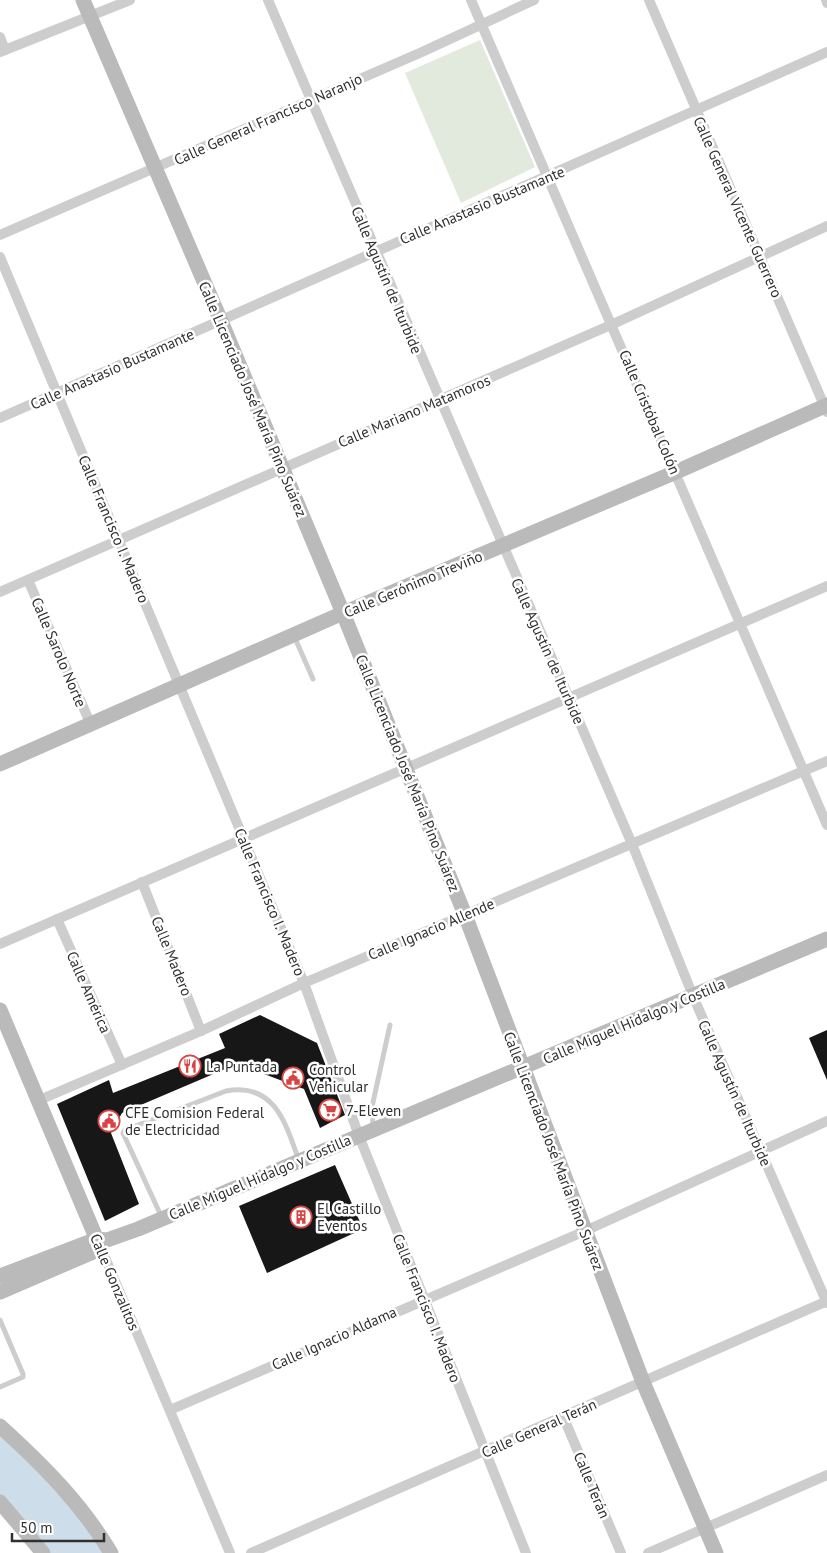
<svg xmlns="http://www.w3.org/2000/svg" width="827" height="1553" font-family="'PT Sans',sans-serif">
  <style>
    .green { fill: #e2e9dd }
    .water { fill: #ceddea }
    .building { fill: #171717 }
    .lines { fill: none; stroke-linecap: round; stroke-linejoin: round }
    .lane { stroke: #cdcdcd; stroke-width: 5 }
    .street { stroke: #cdcdcd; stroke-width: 10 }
    .secondary { stroke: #bababa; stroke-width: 15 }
    .labels { text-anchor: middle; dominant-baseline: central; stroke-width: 5; stroke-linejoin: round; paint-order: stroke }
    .street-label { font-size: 15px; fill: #303030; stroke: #fff }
    .poi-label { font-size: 15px; fill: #303030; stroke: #fff; text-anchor: start }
  </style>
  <rect width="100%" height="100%" fill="#fff"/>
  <path class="green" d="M480 40 535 167 461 203 405 73Z"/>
  <path class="water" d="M0 1426 111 1553H43L0 1502Z"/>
  <g class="building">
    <path d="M260 1015 317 1043 345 1115 320 1128 304 1089 237 1064 122 1113 111 1133 139 1204 105 1221 57 1104 109 1080 113 1093 225 1048 219 1034Z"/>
    <path d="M827 1030V1080L809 1038Z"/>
    <path d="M335 1165 363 1229 267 1273 239 1206Z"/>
  </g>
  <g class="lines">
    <g class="lane">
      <path d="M294 636 313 679"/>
      <path d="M373 1128 372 1107 390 1025"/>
      <path d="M162 1218 123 1133 125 1130 226 1091C275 1082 286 1124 299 1161"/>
      <path d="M0 1320 23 1374V1377L0 1387"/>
    </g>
    <g class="street">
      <path d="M268 0 632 844 693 996 827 1303"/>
      <path d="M471 0 827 825"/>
      <path d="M649 0 827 412"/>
      <path d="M826 0 827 3"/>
      <path d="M0 37 5 50"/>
      <path d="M0 52 130 0"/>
      <path d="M0 235 422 52 534 0"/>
      <path d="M0 257 304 983 359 1136 526 1553"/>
      <path d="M0 418 827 52"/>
      <path d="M28 580 91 725"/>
      <path d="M0 592 613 324 827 226"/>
      <path d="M142 882 201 1031"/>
      <path d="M57 919 122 1065"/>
      <path d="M0 944 827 586"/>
      <path d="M37 1101 201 1031 304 983 827 761"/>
      <path d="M101 1248 230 1553"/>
      <path d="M170 1410 585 1231 827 1121"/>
      <path d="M563 1416 621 1553"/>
      <path d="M251 1553 827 1301"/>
      <path d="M648 1553 827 1475"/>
    </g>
    <g class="secondary">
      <path d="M83 0 221 321 343 613 465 915 643 1382 716 1553"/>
      <path d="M0 764 343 613 676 472 827 405"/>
      <path d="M0 1010 100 1247"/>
      <path d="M0 1276 97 1239 107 1240 138 1229 827 939"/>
      <path d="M0 1292 100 1249"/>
      <path d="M0 1426C43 1465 81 1503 111 1553"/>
      <path d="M0 1502 43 1553"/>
    </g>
  </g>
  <defs>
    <g id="restaurant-ring" transform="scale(1.125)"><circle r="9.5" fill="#fff" stroke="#d84442" stroke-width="1.5"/><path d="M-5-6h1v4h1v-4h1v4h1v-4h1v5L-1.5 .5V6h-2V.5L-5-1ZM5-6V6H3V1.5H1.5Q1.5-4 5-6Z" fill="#d84442"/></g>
    <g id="civic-ring" transform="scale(1.125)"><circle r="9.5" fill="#fff" stroke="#d84442" stroke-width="1.5"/><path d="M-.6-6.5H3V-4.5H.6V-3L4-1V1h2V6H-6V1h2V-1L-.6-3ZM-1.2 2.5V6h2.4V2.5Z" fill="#d84442"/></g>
    <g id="supermarket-ring" transform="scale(1.125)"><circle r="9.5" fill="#fff" stroke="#d84442" stroke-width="1.5"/><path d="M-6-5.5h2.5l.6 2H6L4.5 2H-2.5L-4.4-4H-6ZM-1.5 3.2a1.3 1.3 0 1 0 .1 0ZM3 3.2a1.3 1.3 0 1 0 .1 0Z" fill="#d84442"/></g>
    <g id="building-ring" transform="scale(1.125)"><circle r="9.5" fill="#fff" stroke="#d84442" stroke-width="1.5"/><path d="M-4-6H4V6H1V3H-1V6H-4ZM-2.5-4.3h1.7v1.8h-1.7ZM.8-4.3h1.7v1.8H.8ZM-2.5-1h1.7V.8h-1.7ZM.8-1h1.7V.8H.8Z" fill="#d84442"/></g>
  </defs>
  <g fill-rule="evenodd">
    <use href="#restaurant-ring" x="190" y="1066"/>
    <use href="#civic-ring" x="293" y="1078"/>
    <use href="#supermarket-ring" x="330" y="1110"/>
    <use href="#civic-ring" x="109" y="1121"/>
    <use href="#building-ring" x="301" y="1217"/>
  </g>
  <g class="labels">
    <g class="street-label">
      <text transform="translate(268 119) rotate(-24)">Calle General Francisco Naranjo</text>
      <text transform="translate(482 205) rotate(-23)">Calle Anastasio Bustamante</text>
      <text transform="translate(738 207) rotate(66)">Calle General Vicente Guerrero</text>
      <text transform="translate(387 280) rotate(67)">Calle Agustín de Iturbide</text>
      <text transform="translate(112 369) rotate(-24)">Calle Anastasio Bustamante</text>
      <text transform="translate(253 399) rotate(67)">Calle Licenciado José María Pino Suárez</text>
      <text transform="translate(414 411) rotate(-23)">Calle Mariano Matamoros</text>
      <text transform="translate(650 412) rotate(67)">Calle Cristóbal Colón</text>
      <text transform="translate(114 529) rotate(67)">Calle Francisco I. Madero</text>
      <text transform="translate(413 584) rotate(-23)">Calle Gerónimo Treviño</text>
      <text transform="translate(548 651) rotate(66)">Calle Agustín de Iturbide</text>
      <text transform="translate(59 652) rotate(67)">Calle Sarolo Norte</text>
      <text transform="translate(408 773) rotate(68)">Calle Licenciado José María Pino Suárez</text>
      <text transform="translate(270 902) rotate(67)">Calle Francisco I. Madero</text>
      <text transform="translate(431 929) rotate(-23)">Calle Ignacio Allende</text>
      <text transform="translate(172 956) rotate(68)">Calle Madero</text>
      <text transform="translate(89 992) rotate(66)">Calle América</text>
      <text transform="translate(634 1021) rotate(-23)">Calle Miguel Hidalgo y Costilla</text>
      <text transform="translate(735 1093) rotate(66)">Calle Agustín de Iturbide</text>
      <text transform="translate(554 1151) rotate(69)">Calle Licenciado José María Pino Suárez</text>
      <text transform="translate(260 1177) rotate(-23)">Calle Miguel Hidalgo y Costilla</text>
      <text transform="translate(115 1282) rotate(67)">Calle Gonzalitos</text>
      <text transform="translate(427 1308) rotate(68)">Calle Francisco I. Madero</text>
      <text transform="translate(334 1338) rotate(-24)">Calle Ignacio Aldama</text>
      <text transform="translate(539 1428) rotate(-24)">Calle General Terán</text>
      <text transform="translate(592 1485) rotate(67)">Calle Terán</text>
    </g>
    <g class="poi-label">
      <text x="206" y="1066">La Puntada</text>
      <text x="309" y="1069">Control<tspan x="309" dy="17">Vehicular</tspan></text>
      <text x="346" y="1110">7-Eleven</text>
      <text x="125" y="1112">CFE Comision Federal<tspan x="125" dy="17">de Electricidad</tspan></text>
      <text x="317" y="1208">El Castillo<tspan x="317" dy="17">Eventos</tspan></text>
    </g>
  </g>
  <path d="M12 1533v8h92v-8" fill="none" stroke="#303030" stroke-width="2.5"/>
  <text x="20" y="1533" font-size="15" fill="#303030" stroke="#ffffff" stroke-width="4" paint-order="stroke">50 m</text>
</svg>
